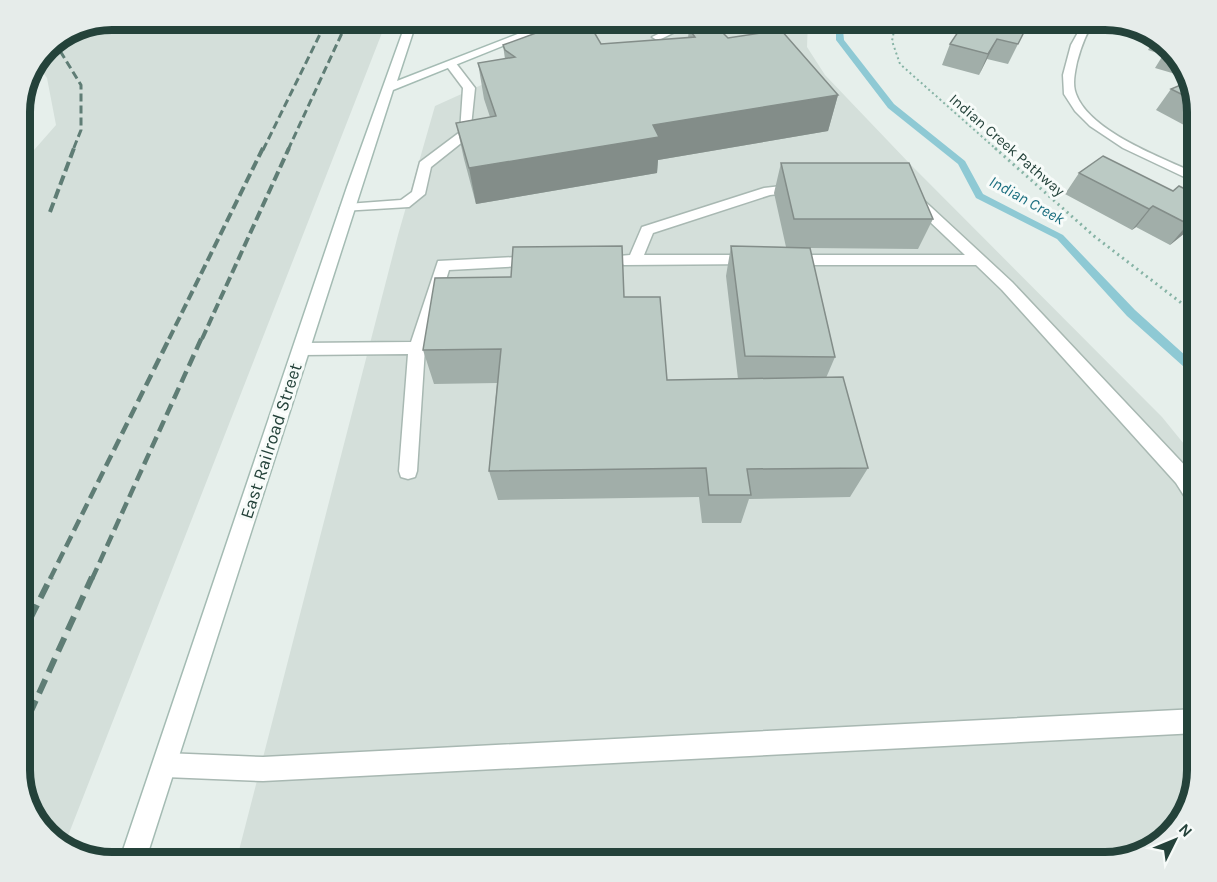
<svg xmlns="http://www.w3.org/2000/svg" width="1217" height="882" font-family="Karla,sans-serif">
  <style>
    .built { fill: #d4dfda }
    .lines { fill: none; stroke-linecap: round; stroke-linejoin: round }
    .stream { fill: #8ec9d4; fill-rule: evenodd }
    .lane-casing { stroke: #a8b8b2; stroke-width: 3 }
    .street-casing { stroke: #a8b8b2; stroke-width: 3 }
    .secondary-casing { stroke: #a4bbb3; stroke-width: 3 }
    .path-far1 { stroke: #86b3a5; stroke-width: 2; stroke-dasharray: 2 3; stroke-linecap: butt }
    .path { stroke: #86b3a5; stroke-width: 3; stroke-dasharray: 2 4; stroke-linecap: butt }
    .lane { fill: #fff; fill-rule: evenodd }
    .street { fill: #fff; fill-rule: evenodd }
    .secondary { fill: #fff; fill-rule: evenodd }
    .rail-far3 { stroke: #5f7d75; stroke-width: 3; stroke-dasharray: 8 4; stroke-linecap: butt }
    .rail-far2 { stroke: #5f7d75; stroke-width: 4; stroke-dasharray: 10 4.5; stroke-linecap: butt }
    .rail-far1 { stroke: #5f7d75; stroke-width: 4.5; stroke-dasharray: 12 6; stroke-linecap: butt }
    .rail { stroke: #5f7d75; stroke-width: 6; stroke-dasharray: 15 8; stroke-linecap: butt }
    .wall { fill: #a1aea9 }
    .shaded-wall { fill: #838d89 }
    .building { fill: #bbcac4; stroke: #838d89; stroke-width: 1.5 }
    .labels { text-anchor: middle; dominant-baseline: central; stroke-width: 6; stroke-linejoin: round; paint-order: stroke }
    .far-street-label { font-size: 15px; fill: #24423a; stroke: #f7fbf9 }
    .far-water-label { font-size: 16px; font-style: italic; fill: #1c6f80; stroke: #f7fbf9 }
    .street-label { font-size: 18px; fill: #24423a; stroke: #f7fbf9 }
    .rim { fill: none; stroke: #24423a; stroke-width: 8 }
  </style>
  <rect width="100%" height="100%" fill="#e6efeb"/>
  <g class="built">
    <path d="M112 20H387L64 846 56 844 29 811 20 776V166L56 125 47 78 39 67 51 43Z"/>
    <path d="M625 20H808L807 47 825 75 910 164 1162 417 1197 460V770L1179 826 1146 853 1105 862H236L398 235 435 106Z"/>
  </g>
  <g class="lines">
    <path class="stream" d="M836 20H842L844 40 894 104 965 161 983 194 1063 235 1135 310 1197 366V376L1193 375 1127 316 1057 239 976 198 958 164 888 108 836 40Z"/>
    <g class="lane-casing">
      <g id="lane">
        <path d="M687 20H699L661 39 657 40 652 37Z"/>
        <path d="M451 61 455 62 475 88 470 136 431 167 425 194 409 207 342 211 340 208 342 205 347 204 401 200 412 192 420 162 460 132 463 88 445 64Z"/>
        <path d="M799 184 806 188 804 191 770 195 653 233 644 255H752L759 260 757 264 624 265 617 260 619 256 630 255 642 227 764 188Z"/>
        <path d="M913 194 918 195 1012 282 1190 471 1197 483V507L1190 505 1176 483 1002 290 976 265H789L782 260 789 255H965L908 201 906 198Z"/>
        <path d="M536 256 541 257 543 261 541 265 449 270 425 348 417 471 415 477 408 479 401 477 399 471 408 354 301 355 295 353 293 349 295 345 301 343 411 342 438 261Z"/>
        <path d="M1197 709V733L263 781 165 777 157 773 153 765 157 757 165 753 263 757Z"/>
      </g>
    </g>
    <g class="street-casing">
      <path id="street" d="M1085 20H1095C1086 33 1081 47 1077 62 1075 72 1072 84 1076 94 1090 132 1163 158 1197 174V183L1123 148 1090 126 1075 111 1064 94 1063 75 1071 45Z"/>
    </g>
    <g class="secondary-casing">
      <path id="secondary" d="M407 20H417L397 81 554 20H567L393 90 145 862H119L347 187Z"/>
    </g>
    <path class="path-far1" d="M900 20 894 31 892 41 900 64 997 150"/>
    <path class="path" d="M995 148 1094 236 1197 315"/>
    <use href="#lane" class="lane"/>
    <use href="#street" class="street"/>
    <use href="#secondary" class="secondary"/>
    <g class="rail-far3">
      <path d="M54 41 81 85V130L73 150"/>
      <path d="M263 150 327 20"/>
      <path d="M288 150 348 20"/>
    </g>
    <g class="rail-far2">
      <path d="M50 212 74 148"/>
      <path d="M169 339 263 148"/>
      <path d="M202 339 289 148"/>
    </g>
    <g class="rail-far1">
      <path d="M50 579 170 337"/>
      <path d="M92 579 202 337"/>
    </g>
    <g class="rail">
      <path d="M20 639 51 577"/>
      <path d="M20 735 92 577"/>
    </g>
  </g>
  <g class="wall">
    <path d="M952 20H1030L1008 64 987 59 979 75 942 65 950 44 960 29 949 26Z"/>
    <path d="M689 29 728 38 838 95 828 131 658 160 657 173 476 204 464 159 456 123 490 117 484 99 478 63 505 59 503 45 601 44 688 38Z"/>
    <path d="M1156 37 1161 38 1188 71 1189 78 1155 68 1163 55 1148 50Z"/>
    <path d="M1190 81 1197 112V132L1156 110 1171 89Z"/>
    <path d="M781 163 933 219 918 249 810 248 835 357 826 378 868 468 850 497 749 499 741 523H702L699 497 498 500 489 471 497 383 434 384 423 350 624 297 667 380 738 379 726 276 731 246 786 247 774 193Z"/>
    <path d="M1079 173 1196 224 1170 245 1136 227 1132 230 1065 194Z"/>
  </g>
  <g class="shaded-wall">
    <path d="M1029 20H1030L1008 64 1021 38 1016 45 1026 24Z"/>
    <path d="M997 39 979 75 988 54Z"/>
    <path d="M838 95 828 131 658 160 657 173 476 204 469 168 653 125Z"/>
    <path d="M1153 206 1136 227 1132 230 1149 209Z"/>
    <path d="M1197 217V222L1196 224 1170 245 1188 224Z"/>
  </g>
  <g class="building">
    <path d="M580 20H587L601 44 695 37 689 29 716 26 728 38 781 30 838 95 653 125 659 137 469 168 456 123 496 116 478 63 515 57 505 50 503 45 569 21Z"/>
    <path d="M966 20H971L1024 32 1018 44 997 39 988 54 950 44Z"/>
    <path d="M1007 20H1029L1026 24Z"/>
    <path d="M1190 81 1195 101 1171 89Z"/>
    <path d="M1103 156 1173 191 1179 186 1197 195V217L1188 224 1153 206 1149 209 1079 173Z"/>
    <path d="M781 163H909L933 219H794Z"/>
    <path d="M622 246 624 297H660L667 380 843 377 868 468 747 469 751 495H709L706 468 489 471 501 349 423 350 435 278 511 277 513 247Z"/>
    <path d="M731 246 810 248 835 357 745 356Z"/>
  </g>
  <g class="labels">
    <g class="far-street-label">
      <text transform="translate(1007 145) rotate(41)">Indian Creek Pathway</text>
    </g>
    <g class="far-water-label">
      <text transform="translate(1027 200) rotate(29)">Indian Creek</text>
    </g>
    <g class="street-label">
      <text transform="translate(271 441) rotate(-72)">East Railroad Street</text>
    </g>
  </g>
  <path d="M0 0H1217V882H0ZM112 30H1105A82 82 0 0 1 1187 112V770A82 82 0 0 1 1105 852H112A82 82 0 0 1 30 770V112A82 82 0 0 1 112 30Z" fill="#e6ecea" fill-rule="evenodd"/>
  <path class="rim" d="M112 30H1105A82 82 0 0 1 1187 112V770A82 82 0 0 1 1105 852H112A82 82 0 0 1 30 770V112A82 82 0 0 1 112 30Z"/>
  <g transform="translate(1175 840) rotate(47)" stroke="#f7fbf9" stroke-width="4.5" paint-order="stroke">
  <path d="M0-4.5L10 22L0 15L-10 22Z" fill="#24423a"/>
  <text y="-9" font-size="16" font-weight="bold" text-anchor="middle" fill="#24423a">N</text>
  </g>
</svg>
